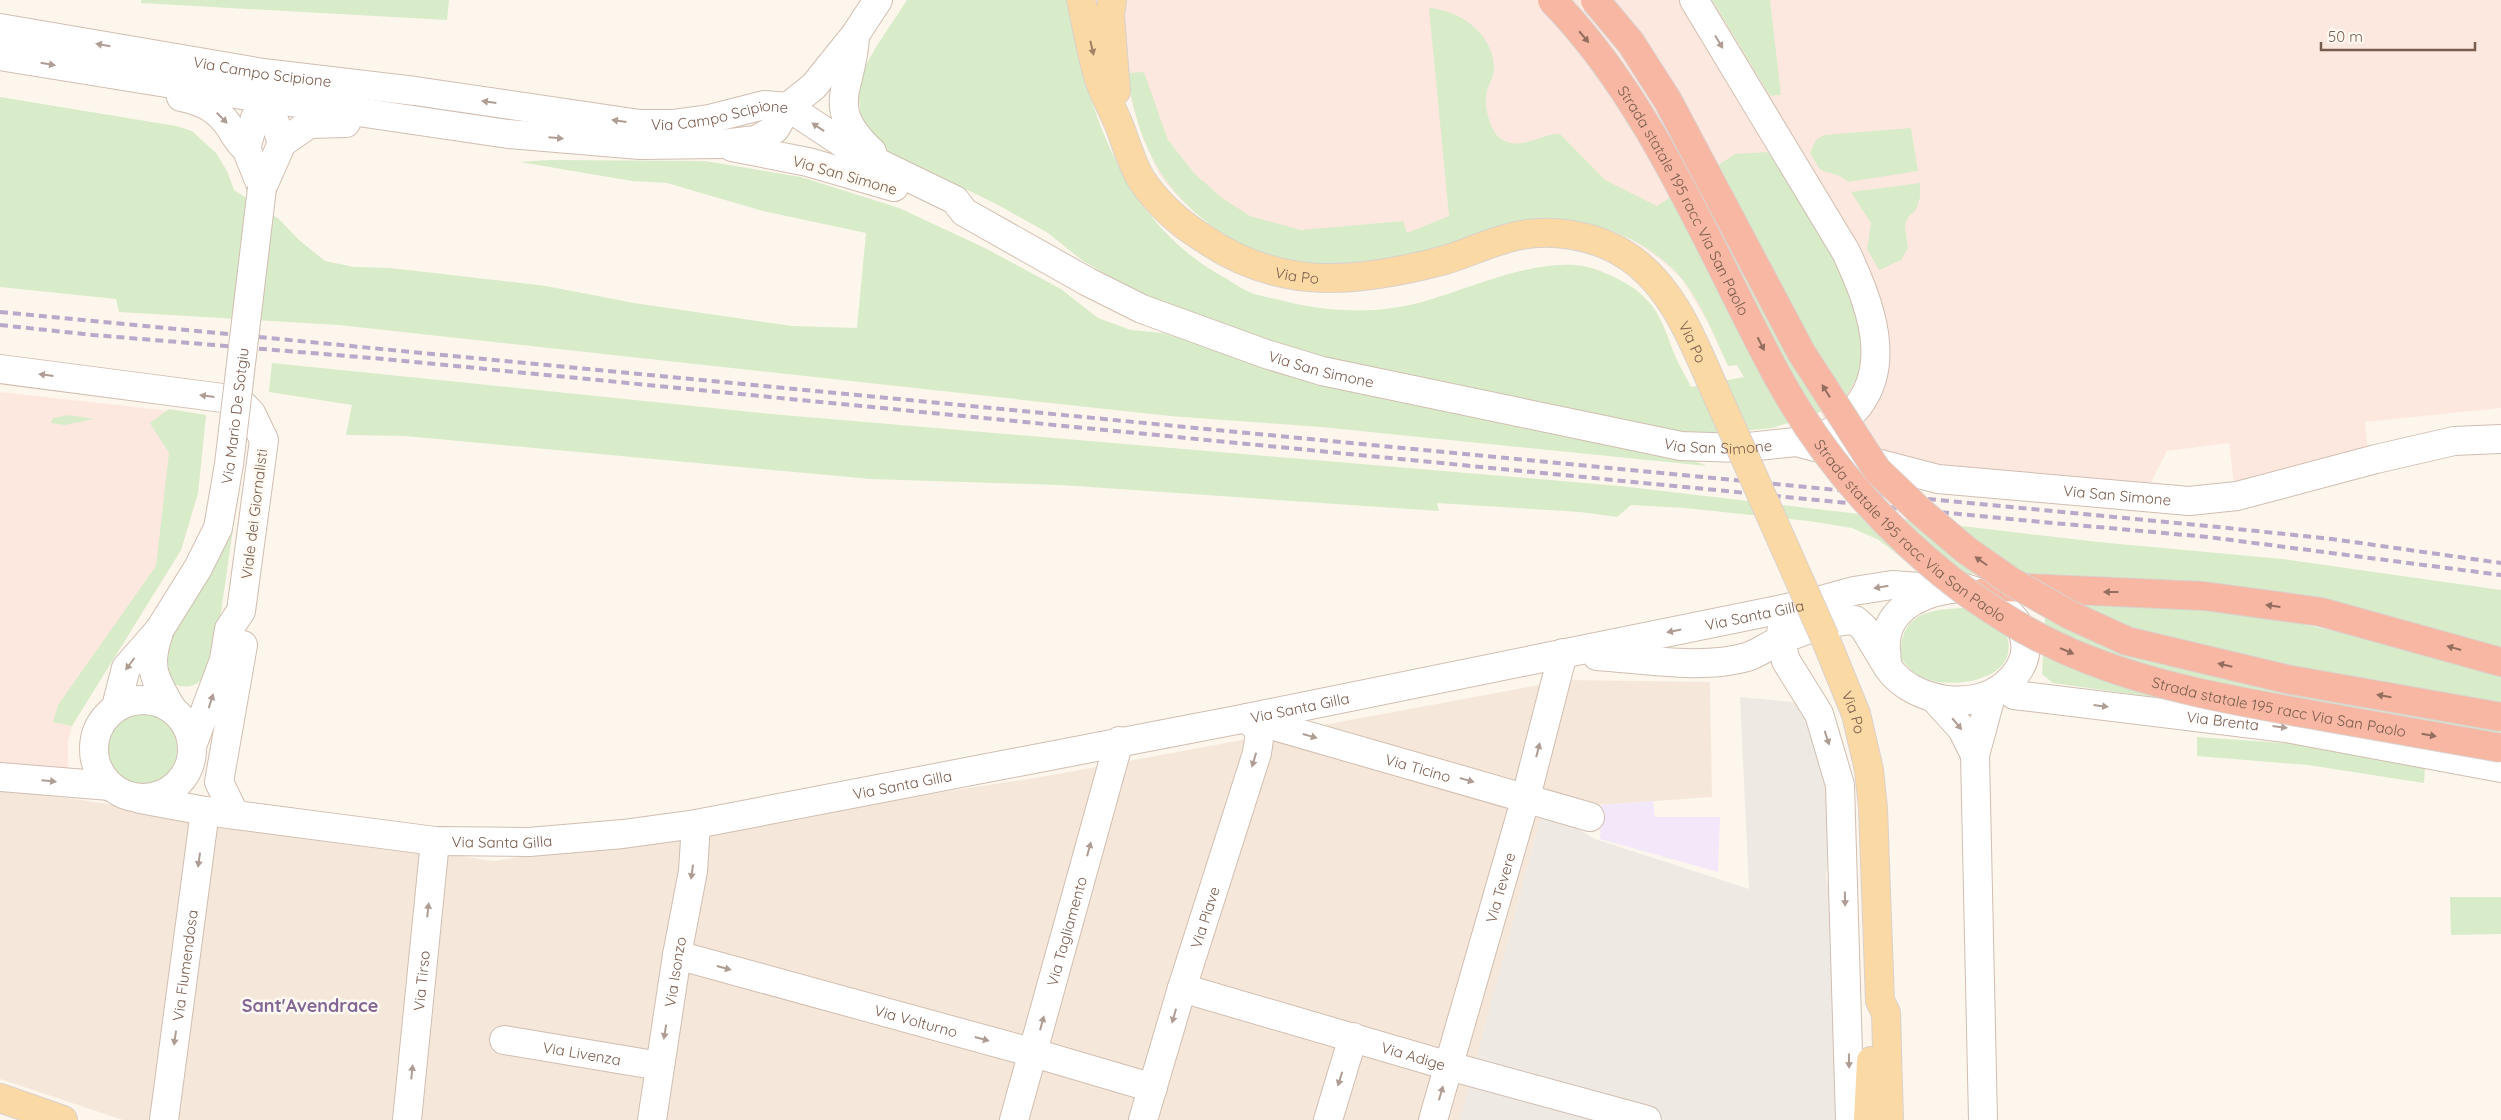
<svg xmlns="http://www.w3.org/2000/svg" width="2501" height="1120" font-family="Quicksand,sans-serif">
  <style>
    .residential { fill: #f5e8da }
    .commercial { fill: #fde8e0 }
    .industrial { fill: #efe9e4 }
    .education { fill: #f3e8fa }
    .green { fill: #d8ecc9 }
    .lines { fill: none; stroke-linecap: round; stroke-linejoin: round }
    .minor-casing { stroke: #d1beb0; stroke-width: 30 }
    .major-casing { stroke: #dad1cd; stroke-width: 30 }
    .highway-casing { stroke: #dad1cd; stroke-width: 30 }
    .minor { stroke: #fff; stroke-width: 28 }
    .major { stroke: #fbd9a5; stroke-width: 28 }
    .highway { stroke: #f7b7a3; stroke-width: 28 }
    .rail { stroke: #b9a8c9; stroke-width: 4; stroke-dasharray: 8 5; stroke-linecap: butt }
    .minor-bridge-casing { stroke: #d1beb0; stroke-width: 30; stroke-linecap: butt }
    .major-bridge-casing { stroke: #dad1cd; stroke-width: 30; stroke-linecap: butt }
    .highway-bridge-casing { stroke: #dad1cd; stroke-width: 30; stroke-linecap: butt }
    .minor-bridge { stroke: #fff; stroke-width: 28 }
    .major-bridge { stroke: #fbd9a5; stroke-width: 28 }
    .highway-bridge { stroke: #f7b7a3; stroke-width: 28 }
    .oneway { fill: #936e5e }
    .oneway2 { fill: #af9d94 }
    .oneway3 { fill: #a18267 }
    .labels { text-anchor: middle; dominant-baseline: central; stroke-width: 5; stroke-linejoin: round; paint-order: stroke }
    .street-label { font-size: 15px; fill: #7a5c4d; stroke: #fffaf3 }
    .quarter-label { font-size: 18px; font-weight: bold; fill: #846695; stroke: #fffaf3 }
  </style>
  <rect width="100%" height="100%" fill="#fdf6ec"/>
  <path class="residential" d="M1566 680 1710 682 1712 797 1543 809 1460 1120H123L0 1079V788L493 861 1047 776Z"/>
  <g class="commercial">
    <path d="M1125 0H2501V408L2365 422 2368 450 2234 485 2229 443 2167 451 2147 490 1952 468 1892 457 1838 442 1820 412 1773 428 1737 365 1728 366 1708 323 1682 279 1661 260 1631 239 1610 230 1581 222 1545 221 1423 254 1204 220 1178 197 1159 174 1142 136 1131 100 1127 73 1124 18Z"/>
    <path d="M0 392 206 415 198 493 181 550 72 725 68 742V772L0 762Z"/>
  </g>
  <path class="industrial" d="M1740 697 1793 702 1815 719 1835 794 1826 876 1874 1120H1460L1543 809 1595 839 1749 889Z"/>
  <path class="education" d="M1653 801 1655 817H1720L1718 872 1600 839 1601 805Z"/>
  <g class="green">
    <path d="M141 0H449L447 20 141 3Z"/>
    <path d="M907 0H1069C1073 24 1076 50 1083 73 1107 158 1146 236 1227 279 1235 284 1244 290 1254 294 1265 297 1277 299 1288 302 1329 312 1376 314 1418 303 1469 290 1551 249 1600 271 1615 277 1634 286 1645 298 1663 315 1667 338 1677 360 1681 369 1687 378 1691 387L1744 377 1737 365 1728 366C1715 337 1702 304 1682 279 1658 250 1618 228 1581 223 1549 217 1519 228 1489 236 1451 246 1413 256 1374 263 1362 265 1348 270 1336 269 1290 266 1252 254 1215 228 1159 189 1137 139 1127 73L1144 72 1168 140 1195 174 1221 197 1250 216 1301 230 1403 221 1407 233 1449 216 1429 8C1459 10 1493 33 1494 67 1495 77 1487 86 1486 96 1485 109 1490 131 1501 139 1522 152 1540 133 1560 134L1605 180 1657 206 1735 154 1767 152 1774 158 1845 275 1859 312 1863 369 1843 401 1820 412 1773 428 1695 435 1297 352 1150 300 1083 261 1048 233 1000 206 935 174 904 168 884 152 861 120 858 89 866 65 876 47Z"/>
    <path d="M1712 0H1770L1781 95 1770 96Z"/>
    <path d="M0 97 176 126 192 131 216 153 227 171 234 190 279 219 299 240 325 261 354 267 390 268 546 286 634 303 792 326 857 328 866 233 763 211 667 183 632 181 520 162 549 160 705 161 801 177 899 208 985 248 1061 289 1098 318 1131 330 1163 333 1308 380 1533 430 1692 460 1707 466 1321 427 1170 416 339 325 119 312 116 299 0 287Z"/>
    <path d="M1911 128 1918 171 1848 182 1840 176 1820 170 1810 153 1816 140 1824 135Z"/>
    <path d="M1920 183V197L1916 210 1908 217 1905 226 1908 248 1901 260 1879 270 1867 249 1871 223 1851 192Z"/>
    <path d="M272 363 771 414 1620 486 2098 542 2282 559 2501 590V755L2252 711 2053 683 2042 674 2045 617C2062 612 2082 604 2100 602 2180 596 2275 618 2353 635L2358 612 2072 582 1916 569 1879 540 1852 528 1809 521 1685 508 1631 505 1617 517 1580 512 1437 503 1439 511 1061 485 871 479 405 436 346 435 352 405 269 392Z"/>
    <path d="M169 409 206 415 198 493 181 550 72 726 53 722 58 705 156 566 169 453 150 423Z"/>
    <path d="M69 415 94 419 65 425 51 423 53 418Z"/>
    <path d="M233 529 219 626 221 631C217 642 208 674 200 681 188 692 167 686 164 669 161 658 169 642 173 632Z"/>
    <path d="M1965 608 1977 611 2004 629C2028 679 1953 692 1921 677 1913 673 1906 665 1901 659 1898 614 1928 609 1965 608Z"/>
    <circle cx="141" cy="749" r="36"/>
    <path d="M2197 737 2299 744 2425 767 2424 783 2308 765 2197 756Z"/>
    <path d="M2450 897H2501V934L2451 935Z"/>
  </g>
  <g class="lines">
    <g class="minor-casing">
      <g id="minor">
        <path d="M1694 0 1846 252C1869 302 1896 367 1852 413 1847 419 1840 427 1832 431 1822 437 1807 439 1796 442"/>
        <path id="s1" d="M0 28 263 73 415 91 640 124H672L709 119 764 105 788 107 856 152 955 200 964 212 1088 282 1142 309 1266 354 1322 371 1681 446 1739 448 1796 442 1938 479 2189 501 2237 496 2376 459 2454 441 2501 439"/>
        <path d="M855 37C852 91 823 106 872 152"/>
        <path d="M0 56 222 92 508 134 640 145 722 144 756 140 775 129 788 107 814 86 855 35 878 0"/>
        <path d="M256 86 267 99 282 143 262 188"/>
        <path d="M181 97C203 101 219 110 231 129 235 135 239 144 246 148"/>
        <path d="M282 143 309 124 346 123"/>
        <path d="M732 147 808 162 894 187"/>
        <path d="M262 188 246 148 255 118 267 99 277 93"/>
        <path d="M0 369 238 400 251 413 264 440 241 611 229 629 224 660 192 746"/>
        <path d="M1965 588C2010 601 2052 645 2005 685 1974 712 1913 702 1889 669 1886 664 1887 656 1886 650 1882 606 1929 589 1965 588Z"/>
        <path d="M1807 604 1790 617 1782 627 1780 640 1786 661 1819 714 1840 785 1850 1120"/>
        <path d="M160 630C146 666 154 678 172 709"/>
        <path d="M1597 656C1643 659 1702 670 1747 657 1759 653 1769 645 1781 640 1804 630 1830 621 1855 620L1864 628 1887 666"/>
        <path id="s2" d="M2003 687 2014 695 2286 728 2501 768"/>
        <path d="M1933 697 1962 729 1975 755"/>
        <circle cx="143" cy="749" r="49"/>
        <path d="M116 707 126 668 160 629"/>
        <path id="s3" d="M1250 719 1590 817"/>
        <path d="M0 777 110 786"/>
        <path id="s4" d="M140 799 205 811 435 841 529 842 623 834 696 824 1247 718 1807 604 1854 591 1892 585 1947 589"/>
        <path d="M235 815 219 782 243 645"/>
        <path id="s5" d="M677 955 1034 1053 1153 1088"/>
        <path id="s6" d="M1182 988 1449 1066 1647 1120"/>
        <path id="s7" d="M504 1040 660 1066"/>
        <path id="s8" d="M164 1120 205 811"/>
        <path id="s9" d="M407 1120 435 841"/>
        <path id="s10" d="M652 1120 677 955 693 871 696 824"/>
        <path id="s11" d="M1014 1120 1119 741"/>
        <path id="s12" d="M1143 1120 1182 988 1257 753 1260 731 1247 718"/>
        <path d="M1328 1120 1353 1037"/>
        <path id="s13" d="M1433 1120 1526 797 1563 653"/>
        <path d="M1983 1120 1975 755 1991 696"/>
      </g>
    </g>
    <g class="major-casing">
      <g id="major">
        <path id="s14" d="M1081 0C1087 26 1091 54 1099 79 1104 95 1113 110 1119 125 1126 143 1131 162 1141 179 1157 203 1179 223 1203 238 1281 292 1358 283 1445 260 1465 254 1484 245 1505 239 1545 226 1596 234 1630 258 1678 291 1698 355 1722 406"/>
        <path d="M1112 0 1110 16 1116 91"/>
        <path id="s15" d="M1825 638 1856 714 1869 770 1873 808 1880 1001 1886 1013 1889 1120"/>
        <path d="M0 1098 63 1120"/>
        <path d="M1868 1120 1871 1061"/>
      </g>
    </g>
    <g class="highway-casing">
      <path id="highway" d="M1982 593 2004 587 2204 596 2321 612 2501 662"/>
    </g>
    <use href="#minor" class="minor"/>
    <use href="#major" class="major"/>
    <use href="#highway" class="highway"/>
    <g class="rail">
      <path d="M0 312 2218 527 2332 539 2501 563"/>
      <path d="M0 325 93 335 384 359 2020 520 2208 537 2501 575"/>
    </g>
    <g class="minor-bridge-casing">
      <g id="minor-bridge">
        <path id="s16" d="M160 629 198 568 218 528 229 464 262 188"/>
      </g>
    </g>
    <g class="major-bridge-casing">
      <path id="major-bridge" d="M1722 406 1825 638"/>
    </g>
    <g class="highway-bridge-casing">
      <g id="highway-bridge">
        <path id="s17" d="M1552 0C1653 103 1710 252 1778 377 1844 498 1960 610 2089 660 2158 687 2230 700 2303 713 2369 725 2435 736 2501 748"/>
        <path d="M1595 0 1631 43 1668 101 1801 352 1877 470 1920 511 1966 550 2012 582 2070 615 2127 641 2286 679 2501 717"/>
      </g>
    </g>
    <use href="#minor-bridge" class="minor-bridge"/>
    <use href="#major-bridge" class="major-bridge"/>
    <use href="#highway-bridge" class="highway-bridge"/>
  </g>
  <defs><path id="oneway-solid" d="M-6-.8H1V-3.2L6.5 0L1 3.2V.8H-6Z" transform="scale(1.25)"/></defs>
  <g class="oneway">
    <use href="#oneway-solid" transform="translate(1584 37) rotate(50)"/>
    <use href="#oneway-solid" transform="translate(1761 344) rotate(63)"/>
    <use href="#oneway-solid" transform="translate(1826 391) rotate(-122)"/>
    <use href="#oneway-solid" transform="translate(1981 561) rotate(-145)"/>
    <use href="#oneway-solid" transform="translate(2111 592) rotate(-180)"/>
    <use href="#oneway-solid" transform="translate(2273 606) rotate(-172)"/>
    <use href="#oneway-solid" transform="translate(2454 648) rotate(-164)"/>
    <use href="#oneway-solid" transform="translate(2067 651) rotate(23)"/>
    <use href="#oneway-solid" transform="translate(2225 665) rotate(-167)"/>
    <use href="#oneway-solid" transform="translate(2384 696) rotate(-170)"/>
    <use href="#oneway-solid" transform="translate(2429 735) rotate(10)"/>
  </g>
  <g class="oneway2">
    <use href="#oneway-solid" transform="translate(1719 42) rotate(59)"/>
    <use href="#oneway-solid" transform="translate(103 45) rotate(-170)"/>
    <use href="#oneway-solid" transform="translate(48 64) rotate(10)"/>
    <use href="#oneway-solid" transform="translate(489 102) rotate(-172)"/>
    <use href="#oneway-solid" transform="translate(222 118) rotate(45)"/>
    <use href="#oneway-solid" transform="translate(619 121) rotate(-172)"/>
    <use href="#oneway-solid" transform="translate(818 127) rotate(-146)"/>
    <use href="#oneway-solid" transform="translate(556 138) rotate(5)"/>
    <use href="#oneway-solid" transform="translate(46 375) rotate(-173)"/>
    <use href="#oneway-solid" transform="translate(207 396) rotate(-173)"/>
    <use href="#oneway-solid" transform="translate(1881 587) rotate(170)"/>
    <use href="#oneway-solid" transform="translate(1674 631) rotate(169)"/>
    <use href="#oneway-solid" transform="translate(130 664) rotate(127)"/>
    <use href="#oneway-solid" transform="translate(211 701) rotate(-72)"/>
    <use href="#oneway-solid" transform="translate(2101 706) rotate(7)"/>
    <use href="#oneway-solid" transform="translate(1957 724) rotate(50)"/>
    <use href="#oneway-solid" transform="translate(2280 727) rotate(7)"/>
    <use href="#oneway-solid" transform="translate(1310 736) rotate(16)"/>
    <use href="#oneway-solid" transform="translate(1827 738) rotate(72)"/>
    <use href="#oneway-solid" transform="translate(1538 750) rotate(-76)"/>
    <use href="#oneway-solid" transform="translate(1254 760) rotate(107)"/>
    <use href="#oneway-solid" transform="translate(1467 780) rotate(16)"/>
    <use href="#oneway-solid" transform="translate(49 781) rotate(5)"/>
    <use href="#oneway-solid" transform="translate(1089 849) rotate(-75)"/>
    <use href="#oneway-solid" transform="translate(199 860) rotate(98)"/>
    <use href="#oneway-solid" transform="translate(692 872) rotate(98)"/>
    <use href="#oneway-solid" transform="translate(1845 899) rotate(89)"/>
    <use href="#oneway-solid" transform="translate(428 910) rotate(-84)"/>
    <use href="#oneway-solid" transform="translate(724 968) rotate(15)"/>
    <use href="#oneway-solid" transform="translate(1174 1016) rotate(106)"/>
    <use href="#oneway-solid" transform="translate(1042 1023) rotate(-75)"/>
    <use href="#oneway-solid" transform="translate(665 1032) rotate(99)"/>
    <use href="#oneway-solid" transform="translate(175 1038) rotate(98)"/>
    <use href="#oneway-solid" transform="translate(982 1039) rotate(15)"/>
    <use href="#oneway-solid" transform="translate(1849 1061) rotate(89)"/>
    <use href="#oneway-solid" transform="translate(412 1072) rotate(-84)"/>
    <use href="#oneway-solid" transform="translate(1340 1079) rotate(107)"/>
    <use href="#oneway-solid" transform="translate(1441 1093) rotate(-74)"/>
  </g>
  <use class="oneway3" href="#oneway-solid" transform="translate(1092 48) rotate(77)"/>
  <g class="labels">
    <g class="street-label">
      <text stroke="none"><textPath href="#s1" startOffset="266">Via Campo Scipione</textPath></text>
      <text stroke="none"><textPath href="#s1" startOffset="728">Via Campo Scipione</textPath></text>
      <text transform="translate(845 175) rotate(16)">Via San Simone</text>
      <text stroke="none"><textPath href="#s17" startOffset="241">Strada statale 195 racc Via San Paolo</textPath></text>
      <text stroke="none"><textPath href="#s14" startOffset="378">Via Po</textPath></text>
      <text stroke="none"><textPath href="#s14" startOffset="828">Via Po</textPath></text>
      <text stroke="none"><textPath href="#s1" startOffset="1396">Via San Simone</textPath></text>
      <text stroke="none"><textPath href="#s16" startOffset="230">Via Mario De Sotgiu</textPath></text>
      <text stroke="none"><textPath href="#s1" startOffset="1801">Via San Simone</textPath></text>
      <text stroke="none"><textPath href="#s1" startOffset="2206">Via San Simone</textPath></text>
      <text transform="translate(254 514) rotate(-83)">Viale dei Giornalisti</text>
      <text stroke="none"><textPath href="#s17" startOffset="646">Strada statale 195 racc Via San Paolo</textPath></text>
      <text stroke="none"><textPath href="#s4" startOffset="1639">Via Santa Gilla</textPath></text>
      <text stroke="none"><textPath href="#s17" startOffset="1066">Strada statale 195 racc Via San Paolo</textPath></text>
      <text stroke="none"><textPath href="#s4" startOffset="1175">Via Santa Gilla</textPath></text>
      <text stroke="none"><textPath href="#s15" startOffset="80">Via Po</textPath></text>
      <text stroke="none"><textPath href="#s2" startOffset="224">Via Brenta</textPath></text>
      <text stroke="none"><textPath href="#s3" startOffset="175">Via Ticino</textPath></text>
      <text stroke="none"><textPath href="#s4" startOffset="770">Via Santa Gilla</textPath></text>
      <text stroke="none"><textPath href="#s4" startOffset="365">Via Santa Gilla</textPath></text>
      <text stroke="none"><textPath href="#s13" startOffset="242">Via Tevere</textPath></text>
      <text stroke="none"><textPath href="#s12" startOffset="212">Via Piave</textPath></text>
      <text stroke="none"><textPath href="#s11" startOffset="196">Via Tagliamento</textPath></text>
      <text stroke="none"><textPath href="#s8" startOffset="156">Via Flumendosa</textPath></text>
      <text stroke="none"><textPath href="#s10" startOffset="150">Via Isonzo</textPath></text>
      <text stroke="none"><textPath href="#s9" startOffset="140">Via Tirso</textPath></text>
      <text stroke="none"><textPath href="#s5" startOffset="248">Via Volturno</textPath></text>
      <text stroke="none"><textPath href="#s7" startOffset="79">Via Livenza</textPath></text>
      <text stroke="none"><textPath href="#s6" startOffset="241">Via Adige</textPath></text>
    </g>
    <g class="quarter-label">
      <text x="310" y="1005">Sant'Avendrace</text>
    </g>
  </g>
  <path d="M2321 42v8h154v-8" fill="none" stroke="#7a5c4d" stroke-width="2.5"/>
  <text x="2328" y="42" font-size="15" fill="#7a5c4d" stroke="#fffaf3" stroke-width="4" paint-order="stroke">50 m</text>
</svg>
